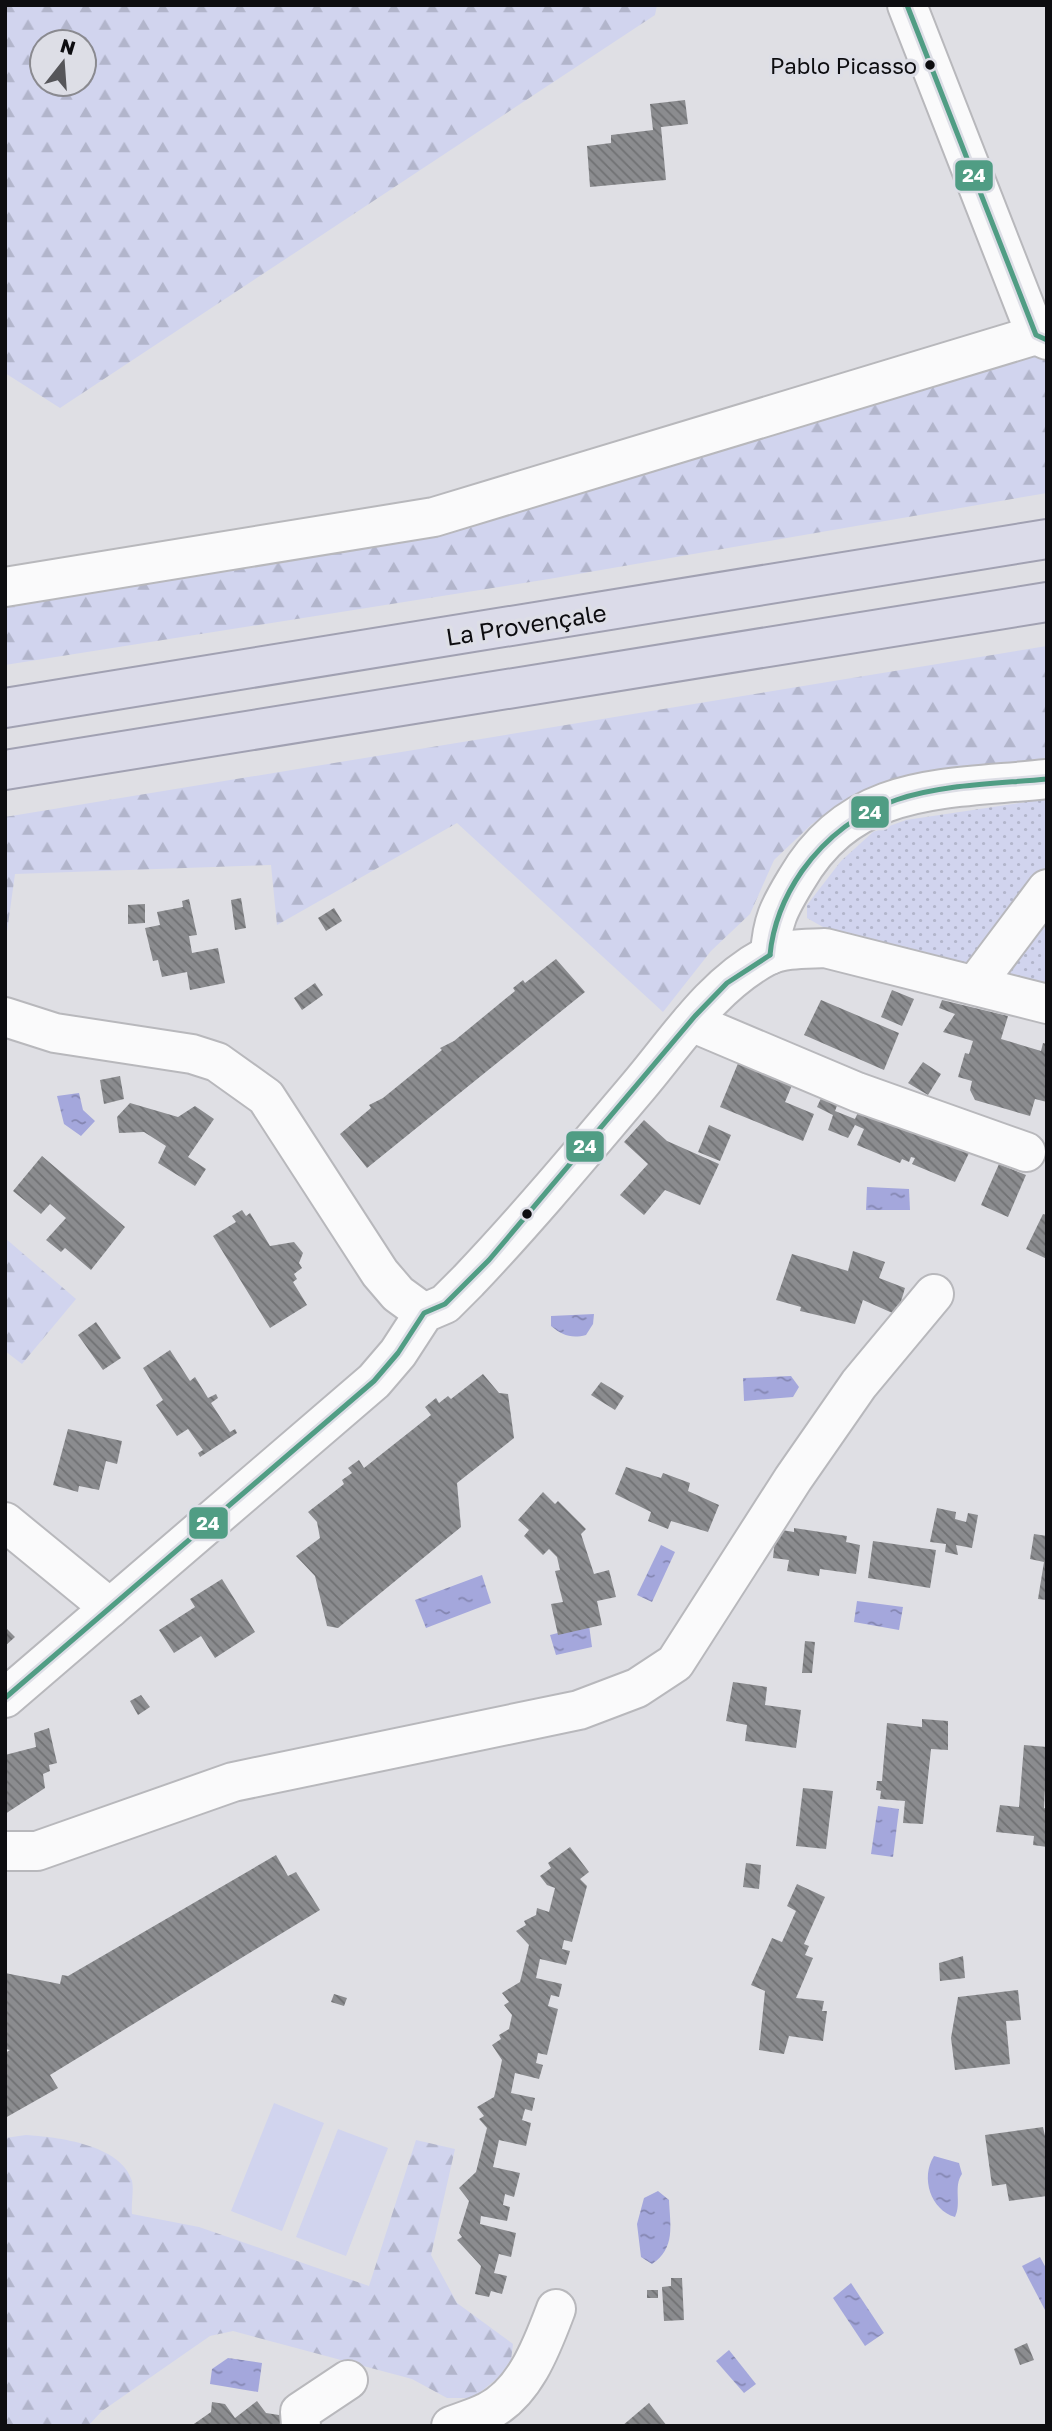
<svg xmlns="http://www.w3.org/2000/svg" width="1052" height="2431" font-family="'Golos Text',sans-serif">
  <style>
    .grass { fill: url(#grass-dots) }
    .forest { fill: url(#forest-firs); fill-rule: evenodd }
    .pitch { fill: #d1d4ee }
    .water { fill: url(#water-ripples) }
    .building { fill: url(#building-back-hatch) }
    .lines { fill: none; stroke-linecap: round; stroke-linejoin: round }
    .minor-casing { stroke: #b8b8bc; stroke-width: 42 }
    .highway-casing { stroke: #a1a1b2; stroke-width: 42 }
    .minor { stroke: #fafafb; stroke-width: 38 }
    .highway { stroke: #dbdbe9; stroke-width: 38 }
    .bus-1-casing { stroke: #dddee6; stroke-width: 10 }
    .bus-1 { stroke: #509d84; stroke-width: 5 }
    .bus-dot { fill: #0d0d10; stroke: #dddee6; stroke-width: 2.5 }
    .labels { text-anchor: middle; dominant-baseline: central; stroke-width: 7; stroke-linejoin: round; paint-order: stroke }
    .bus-label { font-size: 22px; fill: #0d0d10; stroke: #dddee6; text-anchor: end }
    .street-label { font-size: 24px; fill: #0d0d10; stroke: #dddee6 }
    .line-badge { stroke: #dddee6; stroke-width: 2.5 }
    .badge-label { font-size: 19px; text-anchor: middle; font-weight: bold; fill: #fff }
  </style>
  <defs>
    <pattern id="grass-dots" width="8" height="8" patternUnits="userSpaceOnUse" patternTransform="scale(1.75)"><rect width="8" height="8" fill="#d1d4ee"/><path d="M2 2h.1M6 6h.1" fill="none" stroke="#b2b5cb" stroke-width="1.8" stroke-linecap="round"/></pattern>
    <pattern id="forest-firs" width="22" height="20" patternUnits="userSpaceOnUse" patternTransform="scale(1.75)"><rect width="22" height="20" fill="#d1d4ee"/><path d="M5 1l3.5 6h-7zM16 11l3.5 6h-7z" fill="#b2b5cb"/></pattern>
    <pattern id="water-ripples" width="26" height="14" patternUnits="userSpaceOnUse" patternTransform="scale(1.75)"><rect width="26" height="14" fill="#a4a7dc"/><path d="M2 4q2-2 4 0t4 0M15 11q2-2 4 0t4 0" fill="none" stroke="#8486b1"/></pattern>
    <pattern id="building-back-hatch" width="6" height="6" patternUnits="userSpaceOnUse" patternTransform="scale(1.75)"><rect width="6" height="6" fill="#8b8c8f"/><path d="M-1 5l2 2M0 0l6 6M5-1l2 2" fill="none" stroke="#707173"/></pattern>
  </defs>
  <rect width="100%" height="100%" fill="#dfdfe4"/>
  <path class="grass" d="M1047 799V987L823 927 807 918V905L841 861 873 832 906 820Z"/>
  <g class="forest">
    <path d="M5 5H657L655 15 60 408 5 373ZM42 42H84V84H42Z"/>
    <path d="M1047 328V493L549 579 5 665V590L491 485Z"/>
    <path d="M1047 646V760L857 796 812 824 774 860 750 914 711 951 663 1012 457 823 277 925 271 865 15 874 5 946V817Z"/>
    <path d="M5 1238 76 1299 22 1364 5 1351Z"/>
    <path d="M26 2135C56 2137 121 2144 132 2181 134 2190 131 2204 132 2214L199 2227 369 2286 416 2140 455 2149 431 2255 457 2303 513 2344 511 2360 499 2377 473 2398H447L412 2379 233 2331 210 2336 102 2411 88 2426H5V2138Z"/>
  </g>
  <g class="pitch">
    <path d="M274 2103 324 2123 282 2231 231 2211Z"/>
    <path d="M338 2129 388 2148 346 2256 296 2237Z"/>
  </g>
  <g class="water">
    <path d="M79 1093 83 1110 95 1121 81 1136 64 1124 57 1096Z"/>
    <path d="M867 1187 909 1189 910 1210H866Z"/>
    <path d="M594 1314 593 1324 586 1335C571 1339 562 1335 551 1326V1316Z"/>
    <path d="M791 1376 799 1387 793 1397 744 1401 743 1378Z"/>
    <path d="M661 1545 675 1552 652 1602 637 1595Z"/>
    <path d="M482 1575 491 1603 426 1628 415 1600Z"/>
    <path d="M857 1601 903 1607 899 1630 854 1622Z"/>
    <path d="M589 1625 592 1647 556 1655 550 1635Z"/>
    <path d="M878 1806 899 1809 893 1857 871 1854Z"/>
    <path d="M934 2156 959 2163 962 2174C953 2187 962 2203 955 2217 931 2210 920 2178 934 2156Z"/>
    <path d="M658 2191 669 2200C670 2225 676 2248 652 2264L641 2257 637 2224 644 2198Z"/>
    <path d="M1040 2257 1047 2270 1045 2310 1022 2266Z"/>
    <path d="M851 2283 884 2333 865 2346 833 2298Z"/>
    <path d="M729 2350 756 2384 744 2393 716 2361Z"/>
    <path d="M228 2358 262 2363 258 2392 210 2384 212 2369Z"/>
  </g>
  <g class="building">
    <path d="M685 100 688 124 661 127 666 180 590 187 587 146 611 143V135L653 130 650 104Z"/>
    <path d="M241 898 246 928 235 930 231 900Z"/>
    <path d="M189 899 197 935 189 936 192 953 218 948 225 983 190 990 187 972 162 977 158 960 153 961 145 928 160 925 157 912 183 907 182 901Z"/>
    <path d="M145 904V923L128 924V905Z"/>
    <path d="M334 908 342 921 326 931 318 918Z"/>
    <path d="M556 959 585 992 367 1168 340 1134 371 1108 369 1105 383 1098 442 1050 440 1048 454 1041 515 991 513 988 523 980 525 983Z"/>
    <path d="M315 983 323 995 302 1010 294 998Z"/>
    <path d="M892 990 914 999 902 1026 881 1017Z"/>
    <path d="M821 1000 899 1033 884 1070 804 1035Z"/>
    <path d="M942 1000 1008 1016 1001 1039 1041 1051 1043 1043 1047 1044V1102L1035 1099 1030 1116 975 1100 970 1090 972 1081 958 1077 965 1053 969 1054 973 1041 943 1032 955 1014 939 1008Z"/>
    <path d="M739 1061 793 1083 785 1102 814 1114 803 1141 720 1107Z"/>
    <path d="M923 1062 941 1074 928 1095 908 1083Z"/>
    <path d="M120 1076 124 1099 104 1104 100 1080Z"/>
    <path d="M822 1096 838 1103 835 1111 855 1119 860 1108 969 1153 955 1182 912 1164 915 1158 911 1157 909 1162 902 1159 900 1163 857 1145 864 1129 855 1125 848 1138 828 1130 833 1115 817 1107Z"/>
    <path d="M130 1103 178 1117 195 1106 214 1119 188 1157 206 1169 195 1186 158 1163 166 1146 144 1132 119 1133 117 1117Z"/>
    <path d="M644 1120 667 1141 719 1164 700 1205 665 1190 644 1215 620 1195 648 1164 624 1142Z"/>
    <path d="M709 1125 731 1135 720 1161 698 1152Z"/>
    <path d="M42 1156 125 1227 91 1270 65 1248 61 1252 46 1240 66 1218 50 1204 41 1214 13 1191Z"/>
    <path d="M999 1164 1026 1175 1008 1217 981 1205Z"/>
    <path d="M242 1210 246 1216 250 1213 270 1246 294 1242 303 1253 299 1263 302 1268 294 1274 297 1279 293 1282 307 1305 270 1328 213 1236 236 1222 232 1216Z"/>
    <path d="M1043 1214 1047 1215V1259L1026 1249Z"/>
    <path d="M853 1251 885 1262 879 1278 905 1288 897 1315 863 1300 855 1324 800 1311 801 1307 776 1300 792 1254 848 1271Z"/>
    <path d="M96 1322 121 1358 103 1370 78 1335Z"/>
    <path d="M170 1350 190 1381 195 1377 208 1398 216 1394 218 1398 211 1403 230 1432 235 1429 237 1433 200 1457 198 1453 203 1450 188 1429 177 1436 156 1405 163 1400 143 1368Z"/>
    <path d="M483 1374 499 1393 508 1394 514 1438 457 1483 461 1527 338 1628 327 1626 315 1576 296 1556 320 1538 317 1522 308 1512 344 1484 342 1480 352 1473 348 1468 359 1460 364 1468 431 1415 425 1407 436 1398 439 1403 448 1396 451 1399Z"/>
    <path d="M601 1382 624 1396 615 1410 591 1395Z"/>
    <path d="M68 1429 122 1441 117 1464 106 1461 99 1490 79 1486 78 1492 53 1485Z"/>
    <path d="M626 1467 661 1478 663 1473 690 1483 688 1491 719 1505 708 1532 671 1521 668 1529 648 1521 651 1512 615 1494Z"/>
    <path d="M543 1492 555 1504 558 1501 586 1529 581 1534 594 1574 609 1570 616 1597 597 1601 602 1625 558 1635 551 1604 563 1602 555 1571 560 1570 557 1557 549 1549 543 1555 524 1536 529 1530 518 1520Z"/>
    <path d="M937 1508 956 1512 955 1519 966 1522 968 1513 978 1515 972 1548 956 1545 958 1555 945 1552 946 1544 930 1542Z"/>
    <path d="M794 1528 847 1536 846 1542 860 1545 856 1574 820 1569 819 1576 787 1571 789 1560 773 1558 776 1529 794 1532Z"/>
    <path d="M1034 1534 1047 1536V1600L1038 1599 1044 1562 1030 1559Z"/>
    <path d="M873 1541 936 1550 930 1588 868 1578Z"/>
    <path d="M222 1579 255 1632 215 1658 201 1636 174 1653 159 1630 195 1607 190 1599Z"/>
    <path d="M5 1627 15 1637 5 1646Z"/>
    <path d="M805 1641 815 1642 812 1673H802Z"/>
    <path d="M733 1682 767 1687 765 1705 801 1710 796 1748 745 1741 747 1725 726 1721Z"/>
    <path d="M141 1695 150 1707 138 1715 130 1701Z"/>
    <path d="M922 1719 948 1721V1750L931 1749 923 1824 903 1823 905 1801 880 1799 881 1791 876 1790 877 1781H882L887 1723 922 1727Z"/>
    <path d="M49 1728 57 1763 49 1765 50 1771 43 1774 45 1788 5 1814V1755L36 1747 34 1733Z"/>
    <path d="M1024 1745 1047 1747 1044 1808 1047 1809V1847L1033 1845 1034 1836 996 1832 1000 1805 1019 1807Z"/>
    <path d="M803 1788 833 1791 826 1849 796 1846Z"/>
    <path d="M570 1847 589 1872 580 1879 587 1886 572 1942 564 1940 562 1949 570 1951 566 1965 540 1959 536 1978 562 1984 559 1997 551 1995 548 2006 558 2009 547 2055 538 2053 536 2063 543 2065 539 2079 515 2073 511 2093 535 2098 532 2111 525 2109 522 2120 531 2123 526 2146 499 2140 493 2167 520 2173 514 2197 505 2194 503 2205 510 2207 507 2221 481 2216 480 2224 516 2233 511 2257 499 2254 494 2273 507 2276 502 2294 491 2291 489 2297 475 2294 481 2266 457 2240 462 2237 459 2233 469 2201 459 2188 476 2172 487 2128 479 2119 484 2116 477 2107 494 2097 496 2089 502 2060 492 2045 501 2039 499 2035 509 2029 512 2015 504 2005 509 2002 502 1993 520 1982 522 1974 529 1945 516 1931 526 1925 524 1921 536 1915 537 1908 549 1912 555 1888 547 1885 540 1876 551 1868 548 1863Z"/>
    <path d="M276 1855 288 1876 296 1872 320 1910 50 2075 58 2088 5 2118V2053L10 2050 5 2049V1973L60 1984 62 1975 68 1976Z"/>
    <path d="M746 1863 761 1865 759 1889 743 1887Z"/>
    <path d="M797 1884 825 1897 804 1944 809 1946 805 1955 813 1958 796 1998 824 2001 822 2011H827L823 2041 789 2036 784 2054 759 2050 765 1991 751 1985 772 1938 782 1942 796 1911 787 1906Z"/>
    <path d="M963 1956 965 1978 940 1981 939 1963Z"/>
    <path d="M1018 1990 1021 2020 1006 2021 1010 2064 955 2070 951 2038 958 1997Z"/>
    <path d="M334 1994 347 1998 344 2006 331 2002Z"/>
    <path d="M1043 2127 1047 2145V2196L1009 2201 1006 2184 992 2186 985 2135Z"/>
    <path d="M671 2278H682L684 2320 664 2321 662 2287 671 2286Z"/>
    <rect x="647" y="2290" width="11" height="8"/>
    <path d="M1027 2343 1034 2360 1020 2365 1014 2349Z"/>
    <path d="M257 2401 266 2413 279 2415 281 2410 288 2409 290 2425 191 2426 211 2412 212 2402 225 2404 235 2418Z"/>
    <path d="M649 2403 667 2426H622Z"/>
  </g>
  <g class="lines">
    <g class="minor-casing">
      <g id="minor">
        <path d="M907 5 1036 335"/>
        <path d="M5 587 434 517 1036 335 1047 340"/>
        <path d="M770 955C772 921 779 908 796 880 853 781 946 790 1047 779"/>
        <path d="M975 985 1047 889"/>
        <path d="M5 1017 55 1033 192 1054 217 1062 266 1097 380 1273 398 1294 424 1313"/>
        <path d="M691 1022 857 1092 1026 1152"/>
        <path d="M5 1522 110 1608"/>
        <path d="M5 1698 374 1381 398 1353 424 1313 445 1304 468 1281C527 1219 582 1153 637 1088 677 1041 711 986 767 956 784 948 806 949 825 948L1047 1004"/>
        <path d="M5 1851H37L233 1782 579 1710 637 1688 675 1663 793 1479 859 1384 934 1294"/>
        <path d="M301 2426 300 2412 348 2380"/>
        <path d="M451 2426C463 2421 476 2418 487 2412 525 2393 542 2346 556 2309"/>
      </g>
    </g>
    <g class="highway-casing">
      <g id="highway">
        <path d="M5 708 1047 539"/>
        <path d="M5 770 1047 602"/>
      </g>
    </g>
    <use href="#minor" class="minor"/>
    <use href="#highway" class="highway"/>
    <g class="bus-1-casing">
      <g id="bus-1">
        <path d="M907 5 1036 335 1047 340"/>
        <path d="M770 955C773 923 784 897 802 871 865 783 949 788 1047 779"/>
        <path d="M5 1698 374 1381 398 1353 424 1313 445 1304 489 1260 695 1016 727 983 770 955"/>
      </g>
    </g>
    <use href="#bus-1" class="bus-1"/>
  </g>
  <g class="bus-dot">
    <circle cx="930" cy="65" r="6"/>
    <circle cx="527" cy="1214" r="6"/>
  </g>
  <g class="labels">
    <g class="bus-label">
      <text x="917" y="65">Pablo Picasso</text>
    </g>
    <g class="street-label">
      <text transform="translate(526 624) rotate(-9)">La Provençale</text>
    </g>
  </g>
  <g class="line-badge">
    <rect x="954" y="159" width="40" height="33" rx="7" fill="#509d84"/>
    <rect x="850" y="795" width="40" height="34" rx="7" fill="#509d84"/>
    <rect x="565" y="1130" width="40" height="33" rx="7" fill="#509d84"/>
    <rect x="188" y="1506" width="41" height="34" rx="7" fill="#509d84"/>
  </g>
  <g class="badge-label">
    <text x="974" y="182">24</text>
    <text x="870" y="819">24</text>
    <text x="585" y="1153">24</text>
    <text x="208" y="1530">24</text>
  </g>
  <rect width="1052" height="2431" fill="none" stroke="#0d0d10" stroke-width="14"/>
  <g transform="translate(63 63) rotate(17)"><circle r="33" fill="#dddee6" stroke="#8a8a90" stroke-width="2"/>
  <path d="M0-5L12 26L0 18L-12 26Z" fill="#56565a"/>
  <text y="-10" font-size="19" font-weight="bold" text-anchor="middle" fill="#0d0d10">N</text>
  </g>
</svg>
